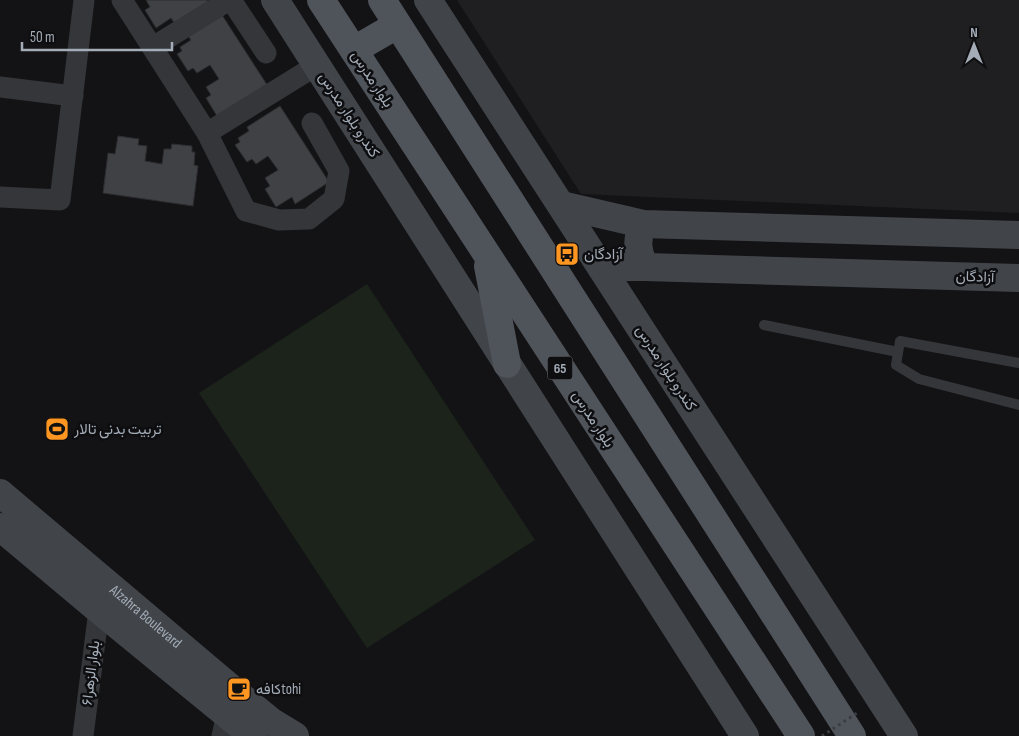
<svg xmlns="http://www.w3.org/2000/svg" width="1019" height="736" font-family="'Sofia Sans Condensed',Vazirmatn,sans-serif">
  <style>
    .built { fill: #1f1f22 }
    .green { fill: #1b231b }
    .building { fill: #3f4145; stroke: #2d2d31 }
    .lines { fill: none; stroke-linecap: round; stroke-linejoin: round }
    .lane { stroke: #34363a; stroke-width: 10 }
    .street { stroke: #34363a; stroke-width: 21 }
    .secondary { stroke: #41454a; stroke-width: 28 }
    .primary { stroke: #4f535a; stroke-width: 28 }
    .path-bridge { stroke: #393d41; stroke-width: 3; stroke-dasharray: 2.5 4; stroke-linecap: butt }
    .labels { text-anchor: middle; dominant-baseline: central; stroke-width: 5; stroke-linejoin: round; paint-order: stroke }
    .shield { fill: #0e0e10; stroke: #767d85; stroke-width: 1 }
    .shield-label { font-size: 14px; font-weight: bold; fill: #a3acb7 }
    .street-label { font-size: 15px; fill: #a3acb7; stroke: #0e0e10 }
    .poi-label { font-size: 15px; fill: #a3acb7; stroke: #0e0e10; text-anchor: start }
  </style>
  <rect width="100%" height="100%" fill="#131315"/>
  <path class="built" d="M457 0H1019V213L581 194Z"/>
  <path class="green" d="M367 284 535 540 367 648 199 393Z"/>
  <g class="building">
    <path d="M146 0H207L209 3 175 24 171 18 156 28 145 10 150 7Z"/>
    <path d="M222 15 271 91 217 116 206 98 211 95 206 87 219 79 210 65 197 73 193 68 188 71 177 54 182 51 180 47 191 40 188 36Z"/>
    <path d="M280 106 329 182 295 204 292 197 276 207 265 189 270 186 265 178 278 170 268 156 256 164 252 159 247 162 235 145 240 142 238 138 249 131 247 127Z"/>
    <path d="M118 136 139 139 138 145 147 146 145 161 162 164 164 149H171L172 144 192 146V152H195L194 165 198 166 193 206 103 193 108 153 115 154Z"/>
  </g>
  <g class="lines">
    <g class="lane">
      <path d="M764 325 898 352"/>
      <path d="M1019 363 900 341 896 365 919 379 1019 405"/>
    </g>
    <g class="street">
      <path d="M122 0 207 133 246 211 279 220 309 219 334 199 339 171 312 123"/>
      <path d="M231 0 266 53"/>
      <path d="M153 47 229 0"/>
      <path d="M0 87 73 96"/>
      <path d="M207 133 317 65"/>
      <path d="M0 197 60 200 84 0"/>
      <path d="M83 736 99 610"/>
      <path d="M222 736 227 714"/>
    </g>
    <g class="secondary">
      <path d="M275 0 745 736"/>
      <path d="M428 0 904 736"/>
      <path d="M561 205 643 224 1019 235"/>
      <path d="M643 224C636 240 637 251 645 267"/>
      <path d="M601 267H645L1019 278"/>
      <path id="s1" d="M0 493 239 695 272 722 295 736"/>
      <path d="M0 527 99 610 253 736"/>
    </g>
    <g class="primary">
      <path d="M321 0 801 736"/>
      <path d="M382 0 852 736"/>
      <path d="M354 50 397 25"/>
      <path d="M488 266 507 364"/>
    </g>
    <path class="path-bridge" d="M822 736 860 711"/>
  </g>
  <defs>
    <g id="bus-square" transform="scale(1.25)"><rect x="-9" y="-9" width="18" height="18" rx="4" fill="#ff9621" stroke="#0e0e10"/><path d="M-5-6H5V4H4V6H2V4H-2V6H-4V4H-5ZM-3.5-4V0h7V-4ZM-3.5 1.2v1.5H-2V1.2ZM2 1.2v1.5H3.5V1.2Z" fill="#111"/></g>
    <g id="stadium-square" transform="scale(1.25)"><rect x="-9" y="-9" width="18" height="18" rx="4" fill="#ff9621" stroke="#0e0e10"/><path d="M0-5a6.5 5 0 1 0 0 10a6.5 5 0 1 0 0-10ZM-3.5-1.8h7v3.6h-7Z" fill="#111"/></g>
    <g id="cafe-square" transform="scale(1.25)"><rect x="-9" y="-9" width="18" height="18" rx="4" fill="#ff9621" stroke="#0e0e10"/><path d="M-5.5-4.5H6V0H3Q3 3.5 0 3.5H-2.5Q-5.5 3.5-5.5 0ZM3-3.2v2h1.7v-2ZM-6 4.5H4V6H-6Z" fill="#111"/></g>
  </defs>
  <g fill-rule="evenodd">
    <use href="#bus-square" x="567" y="254"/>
    <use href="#stadium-square" x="57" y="429"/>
    <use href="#cafe-square" x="239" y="689"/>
  </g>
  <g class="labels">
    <rect class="shield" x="547.5" y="356.5" width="25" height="23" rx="4"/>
    <g class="shield-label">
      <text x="560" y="368">65</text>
    </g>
    <g class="street-label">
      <text transform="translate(372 79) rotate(57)">بلوار مدرس</text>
      <text transform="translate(349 115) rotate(57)">کندرو بلوار مدرس</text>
      <text transform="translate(975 277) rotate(2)">آزادگان</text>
      <text transform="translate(666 368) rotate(57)">کندرو بلوار مدرس</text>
      <text transform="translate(593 419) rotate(57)">بلوار مدرس</text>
      <text stroke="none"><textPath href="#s1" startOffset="191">Alzahra Boulevard</textPath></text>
      <text transform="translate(91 673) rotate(-83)">بلوار الزهرا۶</text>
    </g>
    <g class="poi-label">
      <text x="584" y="254">آزادگان</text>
      <text x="74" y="429">تربیت بدنی تالار</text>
      <text x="256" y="689">کافهtohi</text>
    </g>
  </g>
  <g transform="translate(974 45)" stroke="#0e0e10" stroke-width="4" paint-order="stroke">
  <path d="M0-4L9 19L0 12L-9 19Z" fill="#a3acb7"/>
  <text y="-8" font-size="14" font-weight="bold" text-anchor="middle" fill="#a3acb7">N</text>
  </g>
  <path d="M22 42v8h150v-8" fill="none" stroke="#a3acb7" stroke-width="2.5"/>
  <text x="30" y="42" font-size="15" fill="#a3acb7" stroke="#0e0e10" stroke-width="4" paint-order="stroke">50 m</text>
</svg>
